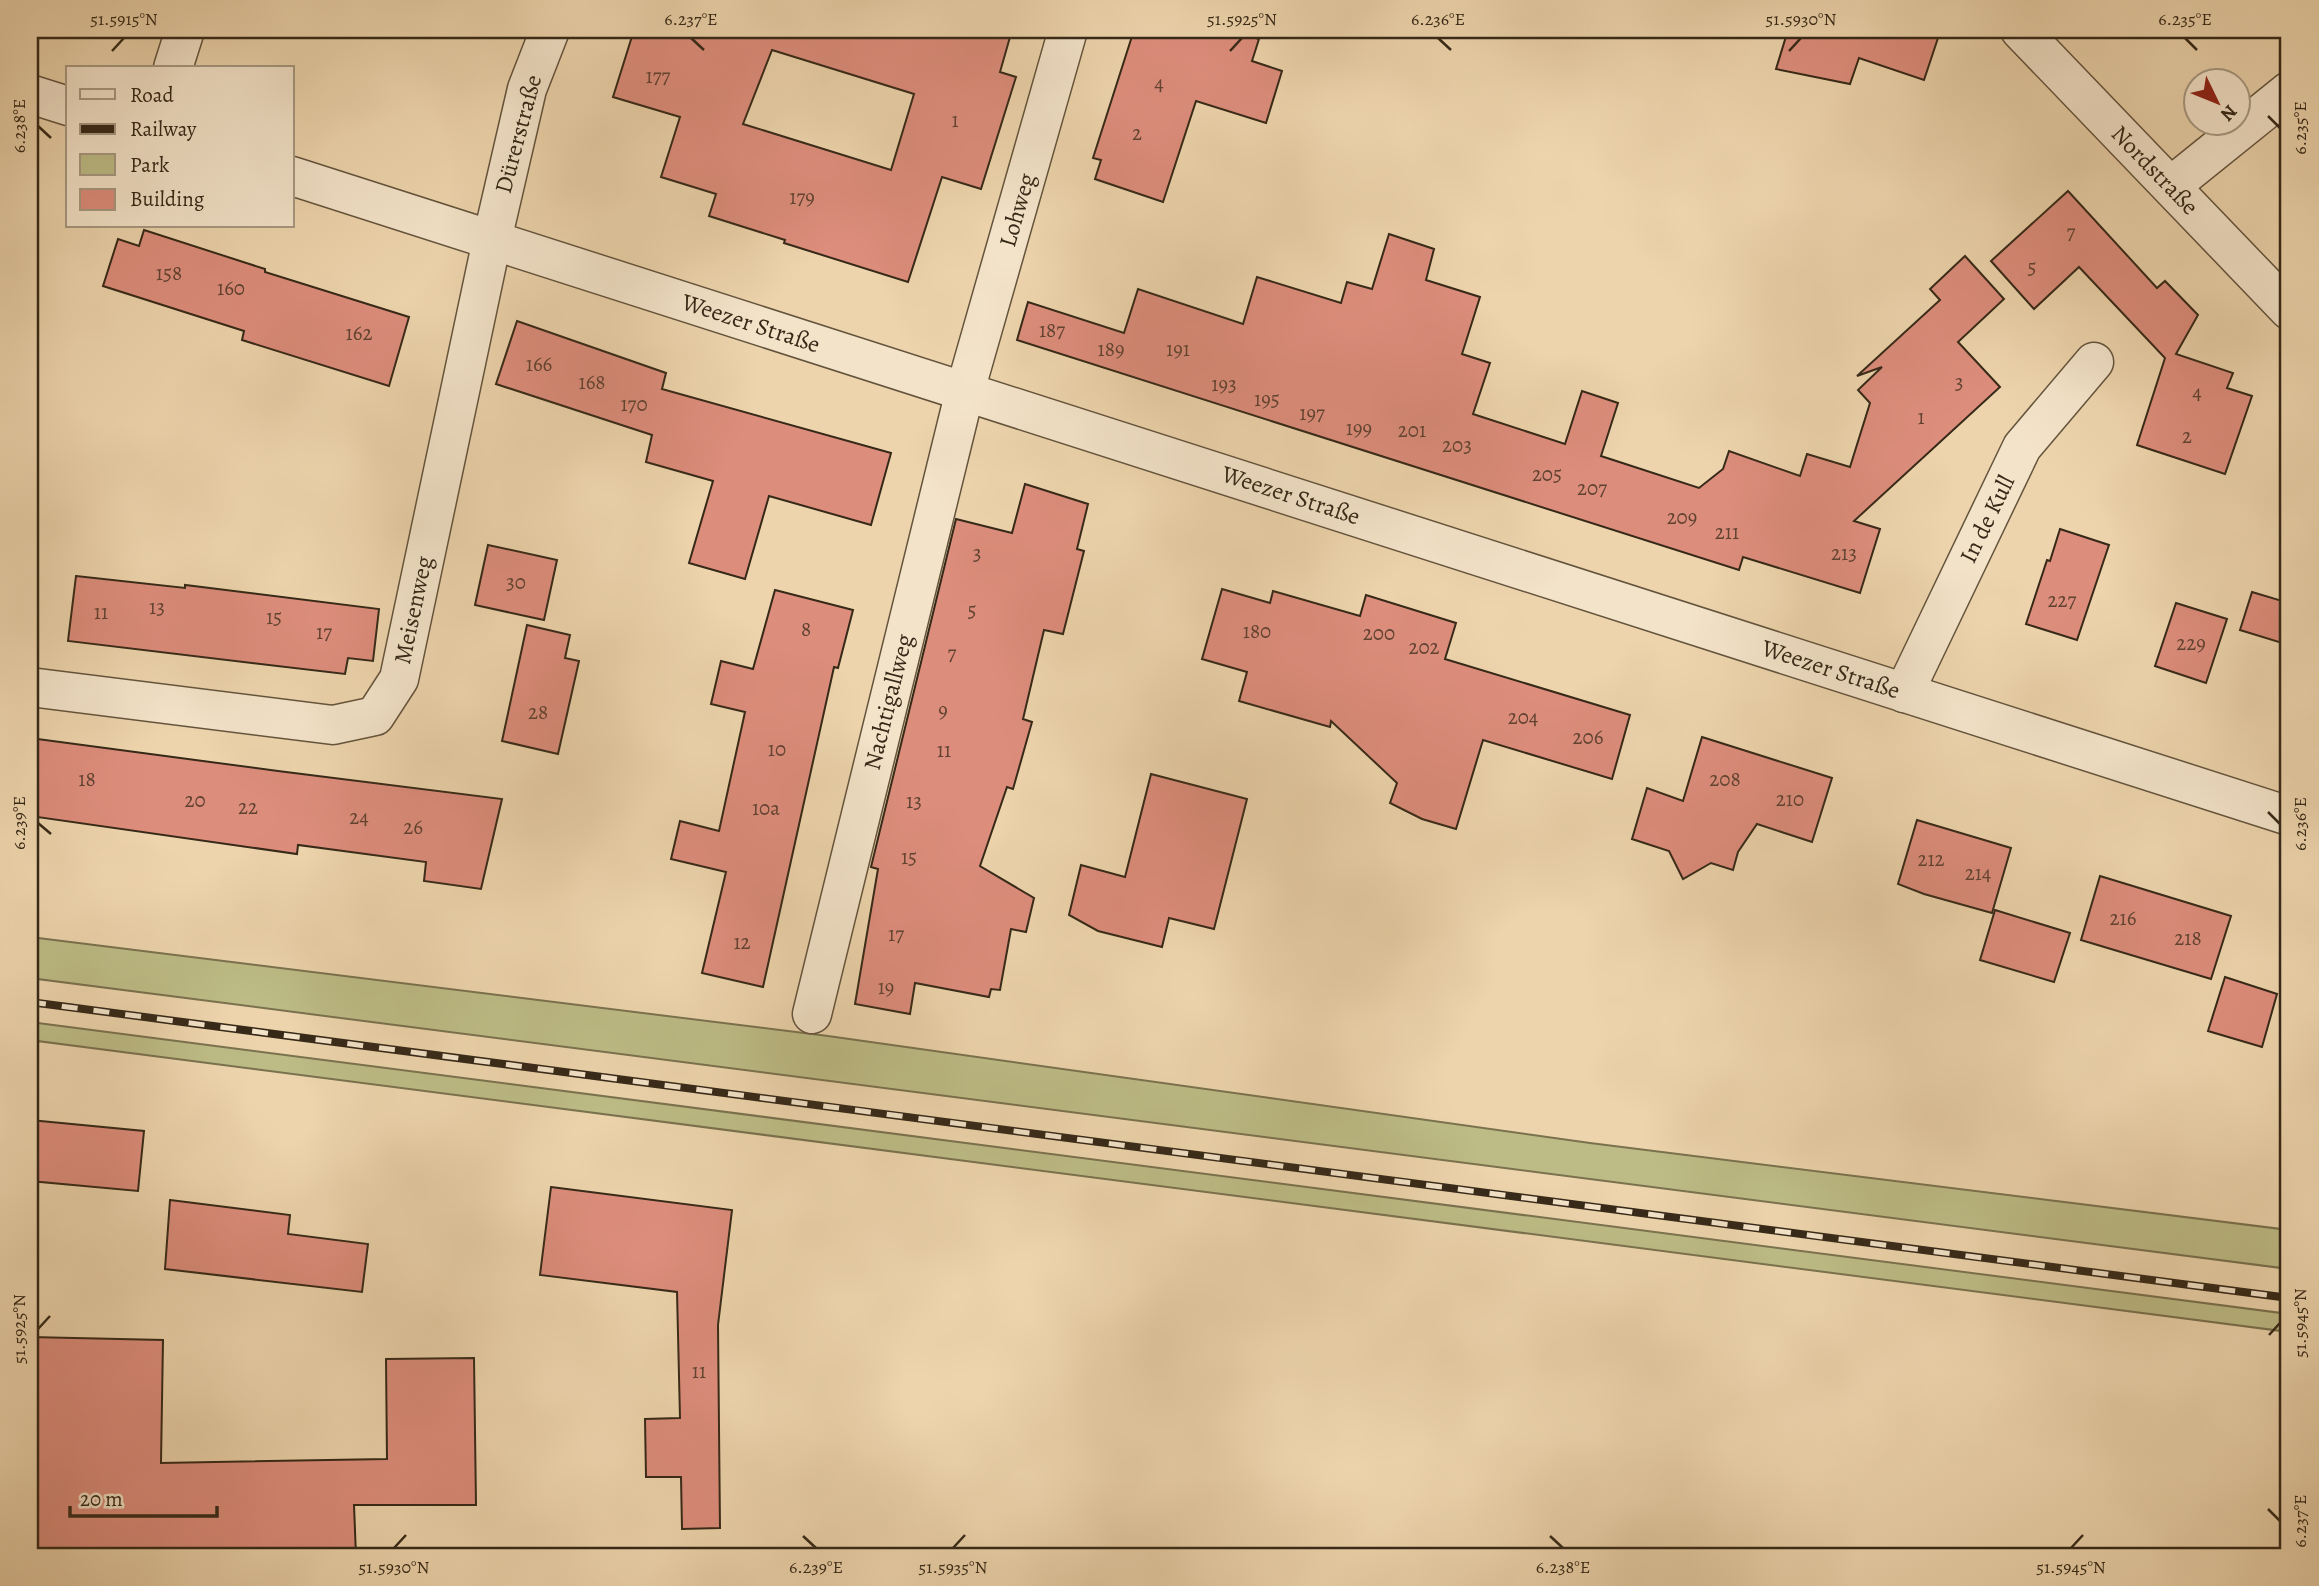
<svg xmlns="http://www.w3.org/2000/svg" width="2319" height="1586" font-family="Alegreya,serif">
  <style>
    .green { fill: #bdbc86; stroke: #7a724f; stroke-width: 2 }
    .building { fill: #dd8d7c; stroke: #362918; stroke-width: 2; fill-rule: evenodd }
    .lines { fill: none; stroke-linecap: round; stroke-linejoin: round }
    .minor-casing { stroke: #64543d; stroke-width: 41 }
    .minor { stroke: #f3e3c9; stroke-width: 38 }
    .rail-casing { stroke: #362918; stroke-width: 8 }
    .rail { stroke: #f3e3c9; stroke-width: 5; stroke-dasharray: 16; stroke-linecap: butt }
    .ticks { fill: none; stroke: #362918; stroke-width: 2.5 }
    .labels { text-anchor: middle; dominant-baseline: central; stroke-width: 5; stroke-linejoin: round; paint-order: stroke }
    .number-label { font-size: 21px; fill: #604231 }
    .street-label { font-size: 24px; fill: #362918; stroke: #f3e3c9 }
    .neatline { fill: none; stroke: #362918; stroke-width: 2.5 }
    .ticks-label { font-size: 18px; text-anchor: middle; fill: #362918 }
  </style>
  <rect width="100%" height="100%" fill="#edd4ac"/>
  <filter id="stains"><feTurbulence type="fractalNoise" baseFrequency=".00286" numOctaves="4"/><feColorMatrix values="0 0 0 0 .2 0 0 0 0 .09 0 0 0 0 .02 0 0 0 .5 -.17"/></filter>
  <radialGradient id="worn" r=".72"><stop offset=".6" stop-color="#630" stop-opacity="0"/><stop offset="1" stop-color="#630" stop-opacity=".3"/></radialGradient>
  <g class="green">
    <path d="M30 937 828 1036 1590 1143 2289 1230V1269L30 978Z"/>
    <path d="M30 1022 2289 1314V1332L30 1040Z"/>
  </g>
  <g class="building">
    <path d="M634 30H1012L1000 72 1016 77 981 189 942 177 908 282 784 243 785 240 709 216 716 194 661 177 680 117 613 97ZM772 50 914 94 891 170 743 124Z"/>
    <path d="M1134 30H1228L1259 39 1252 61 1282 71 1266 123 1196 101 1163 202 1095 179 1101 160 1093 158Z"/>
    <path d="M1788 30H1914L1938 38 1924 80 1859 58 1850 84 1776 69Z"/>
    <path d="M2068 191 2157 288 2165 281 2198 315 2176 354 2233 373 2227 388 2252 396 2225 474 2137 445 2165 358 2079 267 2034 309 1991 261Z"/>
    <path d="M144 230 265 269V272L409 317 389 386 242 340 244 331 103 286 118 239 139 246Z"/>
    <path d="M1389 234 1434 249 1426 280 1480 297 1462 354 1490 363 1473 414 1565 444 1582 391 1618 403 1601 456 1699 488 1723 469 1729 451 1800 476 1807 454 1850 467 1870 403 1858 390 1882 367 1857 376 1940 300 1930 289 1965 256 2004 299 1958 342 2000 387 1854 521 1880 529 1860 593 1743 557 1739 570 1017 340 1028 302 1124 333 1138 289 1243 324 1257 277 1341 303 1347 282 1372 289Z"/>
    <path d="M517 321 666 373 662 389 891 453 871 525 769 496 745 579 689 563 713 481 646 462 652 435 496 384Z"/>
    <path d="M1025 484 1088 504 1077 549 1084 551 1063 634 1044 630 1023 719 1032 722 1013 789 1007 787 980 866 1034 898 1026 932 1011 929 1000 990 991 989 989 997 915 983 910 1014 855 1004 878 869 871 867 956 519 1012 533Z"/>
    <path d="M2060 529 2109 545 2077 640 2026 624 2047 560 2050 561Z"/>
    <path d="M488 545 557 560 544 620 475 605Z"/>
    <path d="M76 576 185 588V585L379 609 373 661 348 658 345 674 68 641Z"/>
    <path d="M1222 589 1270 603 1273 591 1360 616 1366 595 1456 623 1445 659 1630 715 1612 779 1483 740 1456 829 1422 819 1390 803 1397 783 1331 721 1330 727 1239 701 1247 672 1202 659Z"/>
    <path d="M775 590 853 610 838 668 834 667 763 987 702 973 726 872 671 859 680 821 719 831 745 712 711 704 721 661 753 669Z"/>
    <path d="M2252 592 2289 603V645L2240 630Z"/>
    <path d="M2176 603 2227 619 2206 683 2155 666Z"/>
    <path d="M527 625 570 635 565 658 579 661 558 754 502 741Z"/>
    <path d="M1702 737 1832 778 1812 842 1757 824 1738 852 1733 870 1711 863 1683 879 1669 851 1632 839 1647 788 1683 801Z"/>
    <path d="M30 738 278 771 502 799 481 889 424 881 426 862 298 845 297 854 30 816Z"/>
    <path d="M1151 774 1247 799 1214 929 1169 918 1162 947 1098 931 1069 915 1081 865 1125 877Z"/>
    <path d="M1917 820 2011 848 1992 913 1924 894 1898 884Z"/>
    <path d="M2100 876 2231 916 2211 979 2081 940Z"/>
    <path d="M1995 910 2070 933 2054 982 1980 960Z"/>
    <path d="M2225 977 2277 994 2262 1047 2208 1031Z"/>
    <path d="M30 1120 144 1131 138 1191 30 1181Z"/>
    <path d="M551 1187 732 1210 718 1325 720 1528 682 1529 681 1477H646L645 1419 680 1418 677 1292 540 1275Z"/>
    <path d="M170 1200 290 1215 288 1234 368 1244 362 1292 165 1269Z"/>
    <path d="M30 1337 163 1340 161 1463 387 1459 386 1359 474 1358 476 1505H354L356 1556H30Z"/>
  </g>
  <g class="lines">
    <g class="minor-casing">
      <g id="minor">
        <path d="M2020 30 2289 310"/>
        <path d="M173 68 185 30"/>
        <path d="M30 94 68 106"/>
        <path d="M292 176 2289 816"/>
        <path d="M2171 186 2289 91"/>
        <path d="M30 687 333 725 375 716 399 679 492 240 527 89 550 30"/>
        <path d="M1904 693 2022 447 2094 362"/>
        <path d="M812 1014 965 391 1068 30"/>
      </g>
    </g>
    <use href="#minor" class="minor"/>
    <g class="rail-casing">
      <path id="rail" d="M30 1002 2289 1298"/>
    </g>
    <use href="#rail" class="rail"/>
  </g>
  <path class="ticks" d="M691 38 704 50M1438 38 1451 50M2185 38 2197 50M112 51 124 38M1230 51 1242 38M1789 51 1801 38M2268 116 2280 128M38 126 51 138M2268 812 2280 824M38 823 51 834M38 1329 50 1316M2269 1335 2280 1323M2268 1509 2280 1521M803 1536 816 1548M1550 1536 1563 1548M394 1548 406 1535M953 1548 965 1535M2071 1548 2083 1535"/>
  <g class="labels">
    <g class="number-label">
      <text x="658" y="76">177</text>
      <text x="1159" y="83">4</text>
      <text x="955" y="120">1</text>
      <text x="1137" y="133">2</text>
      <text x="802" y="197">179</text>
      <text x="2071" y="232">7</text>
      <text x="2032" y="267">5</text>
      <text x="169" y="273">158</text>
      <text x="231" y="288">160</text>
      <text x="1052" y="330">187</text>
      <text x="359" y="333">162</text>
      <text x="1111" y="349">189</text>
      <text x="1178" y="349">191</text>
      <text x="539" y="364">166</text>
      <text x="592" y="382">168</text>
      <text x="1959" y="382">3</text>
      <text x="1224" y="384">193</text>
      <text x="2197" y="392">4</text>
      <text x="1267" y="399">195</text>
      <text x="634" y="404">170</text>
      <text x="1312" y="413">197</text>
      <text x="1921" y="417">1</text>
      <text x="1359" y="428">199</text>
      <text x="1412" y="430">201</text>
      <text x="2187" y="436">2</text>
      <text x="1457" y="445">203</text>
      <text x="1547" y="474">205</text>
      <text x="1592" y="488">207</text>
      <text x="1682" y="517">209</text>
      <text x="1727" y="532">211</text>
      <text x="977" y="553">3</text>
      <text x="1844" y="553">213</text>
      <text x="516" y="582">30</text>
      <text x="2062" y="600">227</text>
      <text x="157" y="607">13</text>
      <text x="972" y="610">5</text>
      <text x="101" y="612">11</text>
      <text x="274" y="617">15</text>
      <text x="806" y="629">8</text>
      <text x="1257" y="631">180</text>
      <text x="324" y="632">17</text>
      <text x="1379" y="633">200</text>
      <text x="2191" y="643">229</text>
      <text x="1424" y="647">202</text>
      <text x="952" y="653">7</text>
      <text x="943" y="710">9</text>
      <text x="538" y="712">28</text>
      <text x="1523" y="717">204</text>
      <text x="1588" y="737">206</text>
      <text x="777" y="749">10</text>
      <text x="944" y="750">11</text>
      <text x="87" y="779">18</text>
      <text x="1725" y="779">208</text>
      <text x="1790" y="799">210</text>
      <text x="195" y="800">20</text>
      <text x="914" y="801">13</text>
      <text x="248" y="807">22</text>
      <text x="766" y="808">10a</text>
      <text x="359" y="817">24</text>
      <text x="413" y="827">26</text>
      <text x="909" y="857">15</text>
      <text x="1931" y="859">212</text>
      <text x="1978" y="873">214</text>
      <text x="2123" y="918">216</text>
      <text x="896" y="934">17</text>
      <text x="2188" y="938">218</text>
      <text x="742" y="942">12</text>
      <text x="886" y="987">19</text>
      <text x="699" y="1371">11</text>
    </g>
    <g class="street-label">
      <text transform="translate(518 134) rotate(-75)">Dürerstraße</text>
      <text transform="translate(2155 170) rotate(46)">Nordstraße</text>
      <text transform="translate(1017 210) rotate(-74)">Lohweg</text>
      <text transform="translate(751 323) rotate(18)">Weezer Straße</text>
      <text transform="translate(1291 495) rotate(18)">Weezer Straße</text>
      <text transform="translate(1987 519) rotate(-64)">In de Kull</text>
      <text transform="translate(413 610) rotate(-78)">Meisenweg</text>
      <text transform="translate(1831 669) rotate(18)">Weezer Straße</text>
      <text transform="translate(888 702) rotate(-76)">Nachtigallweg</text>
    </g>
  </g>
  <rect width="2319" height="1586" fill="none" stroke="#edd4ac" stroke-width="77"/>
  <rect x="66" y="66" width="228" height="161" fill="#f3e3c9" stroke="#a79982" stroke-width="2"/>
  <rect x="80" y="89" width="35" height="10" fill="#f3e3c9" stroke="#a79982" stroke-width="2"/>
  <text x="130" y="102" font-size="21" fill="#362918">Road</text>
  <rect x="80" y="124" width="35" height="10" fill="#362918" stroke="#a79982" stroke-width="2"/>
  <text x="130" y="136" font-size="21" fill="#362918">Railway</text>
  <rect x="80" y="154" width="35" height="21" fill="#bdbc86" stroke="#a79982" stroke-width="2"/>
  <text x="130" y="172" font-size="21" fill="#362918">Park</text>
  <rect x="80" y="189" width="35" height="21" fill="#dd8d7c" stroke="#a79982" stroke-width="2"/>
  <text x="130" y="206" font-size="21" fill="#362918">Building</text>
  <g transform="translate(2217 102) rotate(133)"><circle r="33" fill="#f3e3c9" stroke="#a79982" stroke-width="2"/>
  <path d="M0-5L12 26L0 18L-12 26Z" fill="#8f2418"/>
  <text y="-10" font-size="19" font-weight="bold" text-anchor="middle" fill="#362918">N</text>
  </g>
  <path d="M70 1506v10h147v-10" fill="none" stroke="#362918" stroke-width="3.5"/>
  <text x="80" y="1506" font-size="21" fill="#362918" stroke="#f3e3c9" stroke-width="5" paint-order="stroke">20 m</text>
  <rect x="38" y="38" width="2242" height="1510" class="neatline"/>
  <g class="ticks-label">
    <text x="124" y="25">51.5915°N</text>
    <text x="691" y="25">6.237°E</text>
    <text x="1242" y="25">51.5925°N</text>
    <text x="1438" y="25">6.236°E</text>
    <text x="1801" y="25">51.5930°N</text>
    <text x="2185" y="25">6.235°E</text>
    <text transform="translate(19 126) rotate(-90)" y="6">6.238°E</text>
    <text transform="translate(2300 128) rotate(-90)" y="6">6.235°E</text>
    <text transform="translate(19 823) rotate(-90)" y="6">6.239°E</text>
    <text transform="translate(2300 824) rotate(-90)" y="6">6.236°E</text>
    <text transform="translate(2300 1323) rotate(-90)" y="6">51.5945°N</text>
    <text transform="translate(19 1329) rotate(-90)" y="6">51.5925°N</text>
    <text transform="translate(2300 1521) rotate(-90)" y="6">6.237°E</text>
    <text x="394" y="1573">51.5930°N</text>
    <text x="816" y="1573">6.239°E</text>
    <text x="953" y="1573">51.5935°N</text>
    <text x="1563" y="1573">6.238°E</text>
    <text x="2071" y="1573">51.5945°N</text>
  </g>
  <rect width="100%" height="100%" filter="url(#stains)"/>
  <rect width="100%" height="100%" fill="url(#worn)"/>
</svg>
